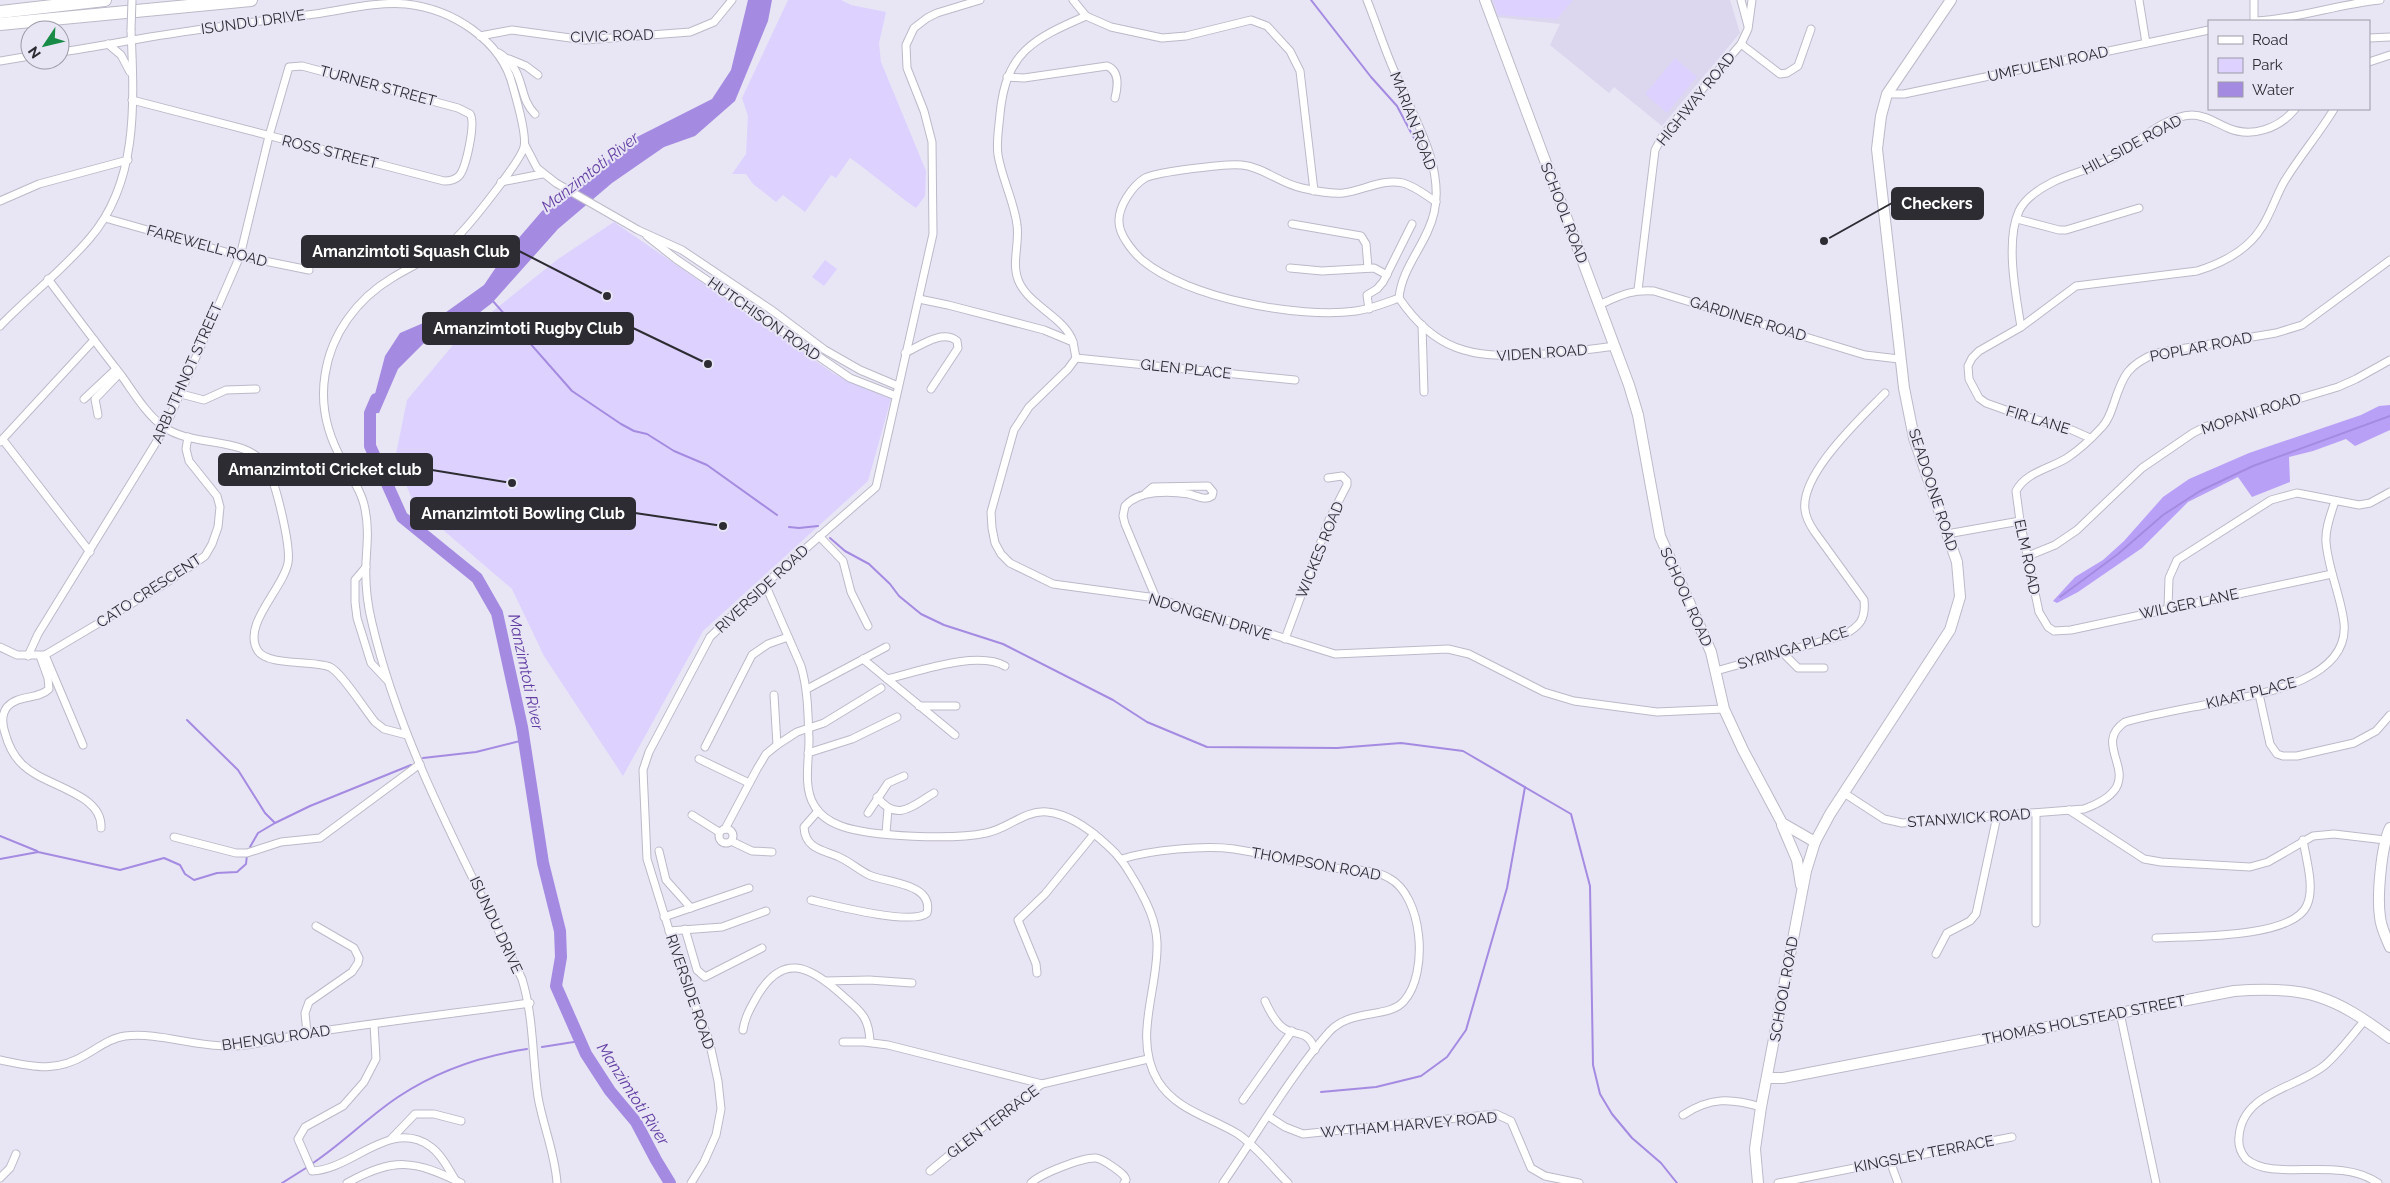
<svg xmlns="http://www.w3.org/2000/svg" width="2390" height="1183" font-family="Raleway,sans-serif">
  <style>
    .built { fill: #dcd7ee }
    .green { fill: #ddd2ff }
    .forest { fill: #b9a0f7 }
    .water { fill: #a48be1 }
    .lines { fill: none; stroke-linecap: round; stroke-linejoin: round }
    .stream { stroke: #a48be1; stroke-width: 2 }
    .river { stroke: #a48be1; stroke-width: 12 }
    .street-casing { stroke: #bcb9c8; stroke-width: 9 }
    .secondary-casing { stroke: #bcb9c8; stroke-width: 12 }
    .highway-casing { stroke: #bcb9c8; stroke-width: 14 }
    .street { stroke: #fff; stroke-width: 7 }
    .secondary { stroke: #fff; stroke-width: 10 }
    .highway { stroke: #fff; stroke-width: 12 }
    .street-bridge-casing { stroke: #bcb9c8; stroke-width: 9; stroke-linecap: butt }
    .street-bridge { stroke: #fff; stroke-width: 7 }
    .labels { text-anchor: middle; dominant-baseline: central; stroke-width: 4; stroke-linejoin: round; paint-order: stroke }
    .street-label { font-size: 15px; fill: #2d2c32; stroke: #e8e5f5 }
    .water-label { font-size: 16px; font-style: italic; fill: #623da2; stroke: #e8e5f5 }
    .leader { fill: none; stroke: #2d2c32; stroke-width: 2 }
    .callout-dot { fill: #2d2c32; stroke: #e8e5f5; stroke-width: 2 }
    .callout { fill: #2d2c32; stroke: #2d2c32; stroke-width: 2 }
    .callout-label { font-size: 16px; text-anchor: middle; font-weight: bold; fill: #fff }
  </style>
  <rect width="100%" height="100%" fill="#e8e5f5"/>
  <path class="built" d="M1489 0H1730L1740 33 1662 126 1614 87 1609 93 1550 45 1560 24 1495 17Z"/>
  <g class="green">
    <path d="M788 0H841L851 5 886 12 879 43 881 62 926 171 925 196 916 208C893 192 873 174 850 158L836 178 831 175 805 212 783 195 776 202 753 184 746 174H732L746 154 748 116 742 98Z"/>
    <path d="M1493 0H1573L1557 19 1498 15Z"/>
    <path d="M1675 58 1697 77 1667 113 1645 94Z"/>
    <path d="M614 222 833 373 849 382 891 399 868 481 703 631 623 776 544 656 512 589 415 506 395 459 407 400 458 339 558 259Z"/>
    <path d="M825 260 837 269 824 286 812 277Z"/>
  </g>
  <path class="forest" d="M2390 405V430L2355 446 2346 439 2313 451 2289 457 2290 482 2252 497 2238 477 2188 502 2142 548 2078 592 2057 603 2053 601 2075 577 2103 560 2124 541 2163 497 2189 479 2249 453 2361 415 2379 406Z"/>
  <path class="water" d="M748 0H772L768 21 735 101 695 136 664 147 612 183 558 229 492 303 466 323 424 343 398 369 379 413H370L385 356 400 333 442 315 484 285 505 254 542 211 583 181 633 139 712 99 731 70Z"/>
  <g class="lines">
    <g class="stream">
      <path d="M1311 0 1371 77 1397 106 1425 159"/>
      <path d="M492 300 572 391 621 424 634 431 647 434 674 451 707 465 777 515"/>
      <path d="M789 527 799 528 818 526"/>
      <path d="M830 538 845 551 869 564 890 584 899 596 921 614 944 625 1003 644 1113 700 1147 722 1207 747 1337 748 1401 743 1463 751 1571 814 1590 886 1593 1065 1600 1094 1612 1114 1632 1138 1661 1163 1677 1183"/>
      <path d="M2060 597 2118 554 2163 515 2200 491 2253 466 2390 416"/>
      <path d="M187 720 238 770 265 813 275 823"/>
      <path d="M423 758 476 752 524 740"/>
      <path d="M0 836 37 851"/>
      <path d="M250 847 258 833 275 823 310 806 411 765"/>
      <path d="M0 859 38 852 120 870 164 858 180 865 185 874 194 880 217 873 237 872 246 864 247 855"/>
      <path d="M542 1047 580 1041"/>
      <path d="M1321 1092 1376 1087 1421 1076 1447 1057 1466 1030 1507 888 1525 787"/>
      <path d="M313 1163C343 1143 368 1117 398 1097 437 1071 481 1056 527 1049"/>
      <path d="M282 1183 306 1168"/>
    </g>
    <path class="river" d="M376 399 370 413V446L402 517 477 578 497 613 522 727 543 863 560 931 561 957 556 986 586 1054 610 1091 636 1122 656 1160 670 1183"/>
    <g class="street-casing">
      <g id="street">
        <path d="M1367 0C1377 25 1385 51 1396 75 1413 117 1445 166 1434 213 1427 244 1402 266 1399 298"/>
        <path d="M1741 0 1748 26"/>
        <path d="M2139 0 2146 43"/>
        <path d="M2254 0V21"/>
        <path d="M1086 16 1111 27 1162 38 1186 36 1251 20 1267 26 1290 51 1300 71 1314 191"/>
        <path d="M2256 21C2298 19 2338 4 2380 0"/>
        <path d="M480 36 512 30 585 40 690 32 714 22 732 0"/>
        <path d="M2369 38 2390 37"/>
        <path d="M108 44 121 55 130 72"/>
        <path d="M1741 44 1780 74 1787 73 1798 66 1811 29"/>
        <path d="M60 52C90 48 120 42 150 37 205 28 260 21 315 14 343 10 379 1 406 4 452 9 502 40 513 87 517 101 527 135 524 147 520 162 474 219 461 233 442 254 416 263 392 278 357 299 331 334 325 375 320 406 327 434 343 462 351 477 362 492 365 509 369 527 367 545 366 562 365 583 367 603 372 623 401 748 467 863 522 979 534 1018 532 1057 538 1097 543 1126 555 1153 557 1183"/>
        <path d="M499 53C527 71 517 97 535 114"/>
        <path d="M509 59 526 66 538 75"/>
        <path d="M0 61 30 56"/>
        <path d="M2369 62 2390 55"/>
        <path d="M1007 77 1024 78 1107 66C1120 71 1118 86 1115 98"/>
        <path d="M1887 94H1904L2209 30"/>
        <path d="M525 145 537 168 556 183 638 230 682 250 773 311 825 350 860 370 898 386"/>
        <path d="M501 182 542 174"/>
        <path d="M0 201 39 184 128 160"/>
        <path d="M105 218 240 256 309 270"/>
        <path d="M2017 219 2059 230H2066L2139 208"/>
        <path d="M1292 224 1361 236 1366 244 1368 268"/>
        <path d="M647 236 676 259 850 378 896 396"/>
        <path d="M1290 268 1322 271 1374 268 1387 275"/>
        <path d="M48 279C72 311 96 343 121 375 134 393 146 414 164 427 192 448 249 435 267 468 276 483 291 546 288 563 283 589 241 625 258 651 268 666 312 660 330 667 342 673 365 710 375 722L384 729 407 735"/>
        <path d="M1638 290 1655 150 1663 135 1741 44 1748 29 1752 0"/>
        <path d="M1399 298C1385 303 1371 309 1356 311 1298 319 1188 298 1142 260 1133 252 1119 235 1119 222 1118 207 1132 186 1145 178 1157 172 1228 163 1242 165 1263 167 1281 184 1302 188 1315 191 1330 194 1343 193 1362 191 1383 178 1403 183 1414 186 1426 195 1436 202"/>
        <path d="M1399 298C1435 351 1471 358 1532 355 1560 353 1587 350 1615 346"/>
        <path d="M919 299 948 305 1044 330 1073 342 1076 358 1068 369 1029 407 1014 430 991 512 992 528 995 543 1001 554 1010 563 1053 584 1156 598 1335 654 1448 649 1469 654 1544 692 1574 701 1657 712 1724 709"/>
        <path d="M1599 305C1619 296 1632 289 1654 291L1865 355 1899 359"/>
        <path d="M1369 309 1367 295 1377 289 1383 282 1412 224"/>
        <path d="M1422 325 1424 392"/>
        <path d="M0 326C29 296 63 270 90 238 139 181 134 101 131 30"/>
        <path d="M2021 327C2016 296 2005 241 2019 211 2025 198 2041 188 2053 182 2073 172 2094 169 2113 158 2137 143 2164 116 2192 115 2205 115 2216 123 2228 128 2251 138 2279 129 2295 109"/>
        <path d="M1073 342C1066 319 1032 307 1020 284 1010 265 1020 245 1017 225 1014 201 1002 179 998 155 996 142 999 127 1000 114 1006 52 1033 39 1086 16L1073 0"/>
        <path d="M905 353C920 346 942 329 957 341L958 348 931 389"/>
        <path d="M1076 358 1295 380"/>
        <path d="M181 394 204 400 226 390 256 389"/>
        <path d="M84 399 116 369"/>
        <path d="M98 415 95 399 119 374"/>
        <path d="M2090 438 2072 430 2017 414 1986 403 1979 398 1969 379 1968 366 1972 358 1979 351 2021 327 2076 286 2197 271C2223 263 2248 250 2262 227 2271 213 2276 196 2284 182 2299 157 2319 134 2334 109"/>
        <path d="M3 440 90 552"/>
        <path d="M0 442 94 340"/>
        <path d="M1146 493 1153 487 1208 486 1213 492 1212 496C1205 501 1197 496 1189 494 1169 491 1139 490 1125 506L1123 516 1125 524 1156 598"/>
        <path d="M1947 534 2020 521"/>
        <path d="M819 536 843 561 851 592 868 626"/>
        <path d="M2028 556 2055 545 2077 530 2142 468 2193 433 2207 426 2338 387 2356 379 2390 360"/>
        <path d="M366 567 355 580V602L357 618 371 663 387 680"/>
        <path d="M2332 574 2071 630 2054 631 2048 627 2039 612 2020 521 2016 491C2026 472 2049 469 2067 458 2079 450 2092 438 2102 427 2108 421 2111 412 2114 403 2123 375 2128 365 2156 353L2276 333 2302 325 2390 260"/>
        <path d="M765 584 801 666C808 690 808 714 809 740 809 760 803 787 814 805 820 816 830 822 841 826 871 837 954 840 986 833 1008 829 1024 810 1047 812 1070 814 1092 831 1108 846 1121 857 1128 870 1137 885 1147 903 1156 921 1157 942 1159 988 1132 1038 1158 1081 1176 1110 1210 1117 1238 1134 1257 1147 1272 1167 1288 1183"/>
        <path d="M2168 608 2169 578 2177 560 2271 500 2297 493 2359 505 2370 503 2390 492"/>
        <path d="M1285 639 1329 520 1347 485V481L1342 476 1328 478"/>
        <path d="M0 647 17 655H45L163 585 205 556 212 544 218 527 220 507 217 496 189 461 186 449 188 437"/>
        <path d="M1782 652 1798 668H1824"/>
        <path d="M45 655 83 745"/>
        <path d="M28 656 38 634 165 428 240 256 269 136 289 67 302 66 458 108 470 114C476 123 466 168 459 176 455 180 450 181 444 181 340 155 236 126 132 100"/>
        <path d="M40 656 48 678 49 689C38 700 19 694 7 707 1 715 2 724 5 733 8 744 13 755 21 763 43 787 103 792 101 828"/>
        <path d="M863 659 955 735"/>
        <path d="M1716 671 1844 635C1860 626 1866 619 1864 600L1814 531C1810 525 1806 518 1805 510 1800 474 1861 418 1885 393"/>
        <path d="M887 679C917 672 977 650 1005 666"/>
        <path d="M807 689 886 647"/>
        <path d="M2259 694 2270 744 2277 754 2283 756H2297L2354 743 2376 731 2390 715"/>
        <path d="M774 695 777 745"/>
        <path d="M919 706H956"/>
        <path d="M705 747 752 655 768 644 788 637"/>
        <path d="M808 753 852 739 897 717"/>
        <path d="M699 759 749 783"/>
        <path d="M1844 793 1884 819 1902 823 2084 809C2158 782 2086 748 2125 722 2154 714 2184 709 2214 703 2255 695 2350 682 2344 623 2341 596 2328 569 2326 542 2325 528 2331 514 2335 501"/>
        <path d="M877 797C897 823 912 806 934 793"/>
        <path d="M2069 810 2144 859 2161 862 2250 867 2268 862 2313 836 2334 834 2385 840"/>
        <path d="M868 813 888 783 904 776"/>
        <path d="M692 815 719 832"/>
        <circle cx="726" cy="836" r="7"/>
        <path d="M725 829 757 769 766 754 777 745 797 732 824 723 881 688"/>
        <path d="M886 833 888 809"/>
        <path d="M174 837 236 853H247L281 842 320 838 420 764"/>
        <path d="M731 841 752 851 772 852"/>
        <path d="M659 851 666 880 691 908"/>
        <path d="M1122 859C1150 850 1204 845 1234 849 1267 854 1300 864 1334 868 1351 870 1374 869 1389 878 1423 896 1429 973 1404 1001 1389 1019 1351 1008 1329 1032 1290 1076 1257 1134 1223 1183"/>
        <path d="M811 900C832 905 912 926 927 913 934 883 887 883 869 875 859 870 850 862 839 857 823 850 805 849 804 827L818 811"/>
        <path d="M664 917 749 888"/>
        <path d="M2036 923V813"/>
        <path d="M685 929 697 970 705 977 762 948"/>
        <path d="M669 931 722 927 766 911"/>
        <path d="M2156 938C2189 936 2293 939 2307 905 2315 887 2306 859 2303 840"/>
        <path d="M1936 954 1947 933 1970 921 1976 914 1997 816"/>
        <path d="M1037 973 1036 964 1018 920 1045 894 1094 834"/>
        <path d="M826 981 869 980 912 983"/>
        <path d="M1265 1001C1269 1010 1274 1020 1282 1027 1295 1038 1307 1027 1315 1050"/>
        <path d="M2120 1013 2156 1183"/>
        <path d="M2365 1020C2352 1035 2340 1052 2325 1065 2296 1089 2242 1092 2239 1137 2238 1145 2241 1153 2246 1159 2275 1183 2337 1155 2378 1183"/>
        <path d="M374 1024 376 1059 364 1082 343 1106 305 1127 298 1139 312 1171C352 1170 391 1117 431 1147 442 1155 449 1170 456 1181"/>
        <path d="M743 1030C745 1017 750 1009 756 998 782 952 809 965 842 995 860 1011 869 1016 870 1042"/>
        <path d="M307 1033 305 1013 309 1002 352 972 358 963 359 958 354 948 316 926"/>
        <path d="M843 1042H864L888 1045 1042 1084"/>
        <path d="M0 1060C34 1067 56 1073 87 1054 99 1047 111 1038 125 1036 159 1032 195 1047 230 1046 256 1046 283 1037 308 1033 382 1022 456 1013 530 1003"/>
        <path d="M1243 1100 1292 1031"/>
        <path d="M1683 1115C1710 1097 1731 1098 1761 1107"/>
        <path d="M1268 1116 1285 1127 1303 1134 1496 1114 1511 1121 1531 1168 1545 1176 1579 1183"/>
        <path d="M391 1139 415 1114H434L461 1121"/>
        <path d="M1890 1161 1898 1183"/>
        <path d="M930 1171 988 1123 1042 1084 1148 1059"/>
        <path d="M0 1178 10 1168 16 1154"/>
        <path d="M347 1183C394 1157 414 1160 461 1183"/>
        <path d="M691 1183 704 1162 716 1135 721 1109 718 1081 709 1040 683 975 647 859 643 770 649 752 710 637 765 584 876 487 933 234 932 142 924 111 907 68 906 45 914 28 927 18 937 13 980 0"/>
        <path d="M1031 1183C1040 1174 1083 1157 1096 1158 1103 1159 1110 1165 1116 1169 1121 1173 1125 1175 1126 1180L1124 1183"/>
        <path d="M1778 1183 2012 1137"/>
      </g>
    </g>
    <g class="secondary-casing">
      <g id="secondary">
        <path d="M1485 0 1629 385 1638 415 1660 536 1711 652 1724 709 1743 750 1782 823 1815 842 1806 871 1761 1107 1755 1149 1758 1183"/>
        <path d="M1782 825 1797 860 1801 885"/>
        <path d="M2390 828C2381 847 2377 897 2380 917 2381 928 2386 937 2390 947"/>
        <path d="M1815 842 1830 814 1950 630 1960 597 1957 562 1914 438 1904 388 1877 149 1881 116 1887 94 1951 0"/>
        <path d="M1767 1078H1783L2234 991C2305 985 2334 996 2390 1038"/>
      </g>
    </g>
    <g class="highway-casing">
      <g id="highway">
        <path d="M0 12 105 0"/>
        <path d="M0 24 251 0"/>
      </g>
    </g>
    <use href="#street" class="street"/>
    <use href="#secondary" class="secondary"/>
    <use href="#highway" class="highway"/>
    <g class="street-bridge-casing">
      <path id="street-bridge" d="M131 30 132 0"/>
    </g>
    <use href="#street-bridge" class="street-bridge"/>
  </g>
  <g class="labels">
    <g class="street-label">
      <text transform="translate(253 22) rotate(-8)">ISUNDU DRIVE</text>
      <text transform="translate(612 36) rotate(-2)">CIVIC ROAD</text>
      <text transform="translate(2048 64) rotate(-12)">UMFULENI ROAD</text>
      <text transform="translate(378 86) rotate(15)">TURNER STREET</text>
      <text transform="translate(1696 99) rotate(-51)">HIGHWAY ROAD</text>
      <text transform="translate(1413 121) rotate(69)">MARIAN ROAD</text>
      <text transform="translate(2132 145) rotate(-28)">HILLSIDE ROAD</text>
      <text transform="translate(330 152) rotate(14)">ROSS STREET</text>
      <text transform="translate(1564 213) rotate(69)">SCHOOL ROAD</text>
      <text transform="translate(207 246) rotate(15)">FAREWELL ROAD</text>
      <text transform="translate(764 319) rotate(35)">HUTCHISON ROAD</text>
      <text transform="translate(1748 319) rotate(17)">GARDINER ROAD</text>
      <text transform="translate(2201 347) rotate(-11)">POPLAR ROAD</text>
      <text transform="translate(1542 353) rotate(-4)">VIDEN ROAD</text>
      <text transform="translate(1186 369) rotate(6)">GLEN PLACE</text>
      <text transform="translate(187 373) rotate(-66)">ARBUTHNOT STREET</text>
      <text transform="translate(2251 414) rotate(-18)">MOPANI ROAD</text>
      <text transform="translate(2038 420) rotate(17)">FIR LANE</text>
      <text transform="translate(1933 490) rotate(72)">SEADOONE ROAD</text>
      <text transform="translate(1320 550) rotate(-68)">WICKES ROAD</text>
      <text transform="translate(2027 557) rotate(78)">ELM ROAD</text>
      <text transform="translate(762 589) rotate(-43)">RIVERSIDE ROAD</text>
      <text transform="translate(149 591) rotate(-33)">CATO CRESCENT</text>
      <text transform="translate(1686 597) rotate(66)">SCHOOL ROAD</text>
      <text transform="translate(2189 604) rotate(-12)">WILGER LANE</text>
      <text transform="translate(1210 617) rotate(17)">NDONGENI DRIVE</text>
      <text transform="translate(1793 648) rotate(-17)">SYRINGA PLACE</text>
      <text transform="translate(2251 693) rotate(-14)">KIAAT PLACE</text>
      <text transform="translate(1969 818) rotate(-4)">STANWICK ROAD</text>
      <text transform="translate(1316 864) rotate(10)">THOMPSON ROAD</text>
      <text transform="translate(496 925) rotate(65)">ISUNDU DRIVE</text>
      <text transform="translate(1784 989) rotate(-80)">SCHOOL ROAD</text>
      <text transform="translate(690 992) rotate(71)">RIVERSIDE ROAD</text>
      <text transform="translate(2084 1020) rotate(-11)">THOMAS HOLSTEAD STREET</text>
      <text transform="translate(276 1038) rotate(-8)">BHENGU ROAD</text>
      <text transform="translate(993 1122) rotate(-37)">GLEN TERRACE</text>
      <text transform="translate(1409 1125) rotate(-5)">WYTHAM HARVEY ROAD</text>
      <text transform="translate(1924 1154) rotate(-11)">KINGSLEY TERRACE</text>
    </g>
    <g class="water-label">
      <text transform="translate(590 172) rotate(-38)">Manzimtoti River</text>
      <text transform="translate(526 672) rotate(78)">Manzimtoti River</text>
      <text transform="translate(633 1094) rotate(57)">Manzimtoti River</text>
    </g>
  </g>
  <path class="leader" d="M1824 241L1892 203M607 296L519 251M708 364L633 328M512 483L432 470M723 526L635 513"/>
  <g class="callout-dot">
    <circle cx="1824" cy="241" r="5"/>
    <circle cx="607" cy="296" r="5"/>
    <circle cx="708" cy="364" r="5"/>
    <circle cx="512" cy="483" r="5"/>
    <circle cx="723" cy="526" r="5"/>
  </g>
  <g class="callout">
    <rect x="1892" y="188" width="91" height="31" rx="5"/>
    <rect x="302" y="236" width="217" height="31" rx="5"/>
    <rect x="423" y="313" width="210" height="31" rx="5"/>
    <rect x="219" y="454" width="213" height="31" rx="5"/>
    <rect x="411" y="498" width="224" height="31" rx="5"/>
  </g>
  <g class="callout-label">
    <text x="1937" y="209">Checkers</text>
    <text x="411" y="257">Amanzimtoti Squash Club</text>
    <text x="528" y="334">Amanzimtoti Rugby Club</text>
    <text x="325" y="475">Amanzimtoti Cricket club</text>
    <text x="523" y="519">Amanzimtoti Bowling Club</text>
  </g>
  <rect x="2208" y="20" width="162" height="90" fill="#e8e5f5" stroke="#9d9ba7"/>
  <rect x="2218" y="36" width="25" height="8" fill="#ffffff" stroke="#9d9ba7"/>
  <text x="2252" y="45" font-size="15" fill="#2d2c32">Road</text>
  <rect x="2218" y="58" width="25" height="15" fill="#ddd2ff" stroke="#9d9ba7"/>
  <text x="2252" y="70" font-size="15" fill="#2d2c32">Park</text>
  <rect x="2218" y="82" width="25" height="15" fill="#a48be1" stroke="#9d9ba7"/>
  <text x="2252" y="95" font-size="15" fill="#2d2c32">Water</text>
  <g transform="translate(45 45) rotate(235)"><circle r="24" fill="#e8e5f5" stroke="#9d9ba7"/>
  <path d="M0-4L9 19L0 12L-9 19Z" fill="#188c46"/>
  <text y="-8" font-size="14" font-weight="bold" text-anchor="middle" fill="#2d2c32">N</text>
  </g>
</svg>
